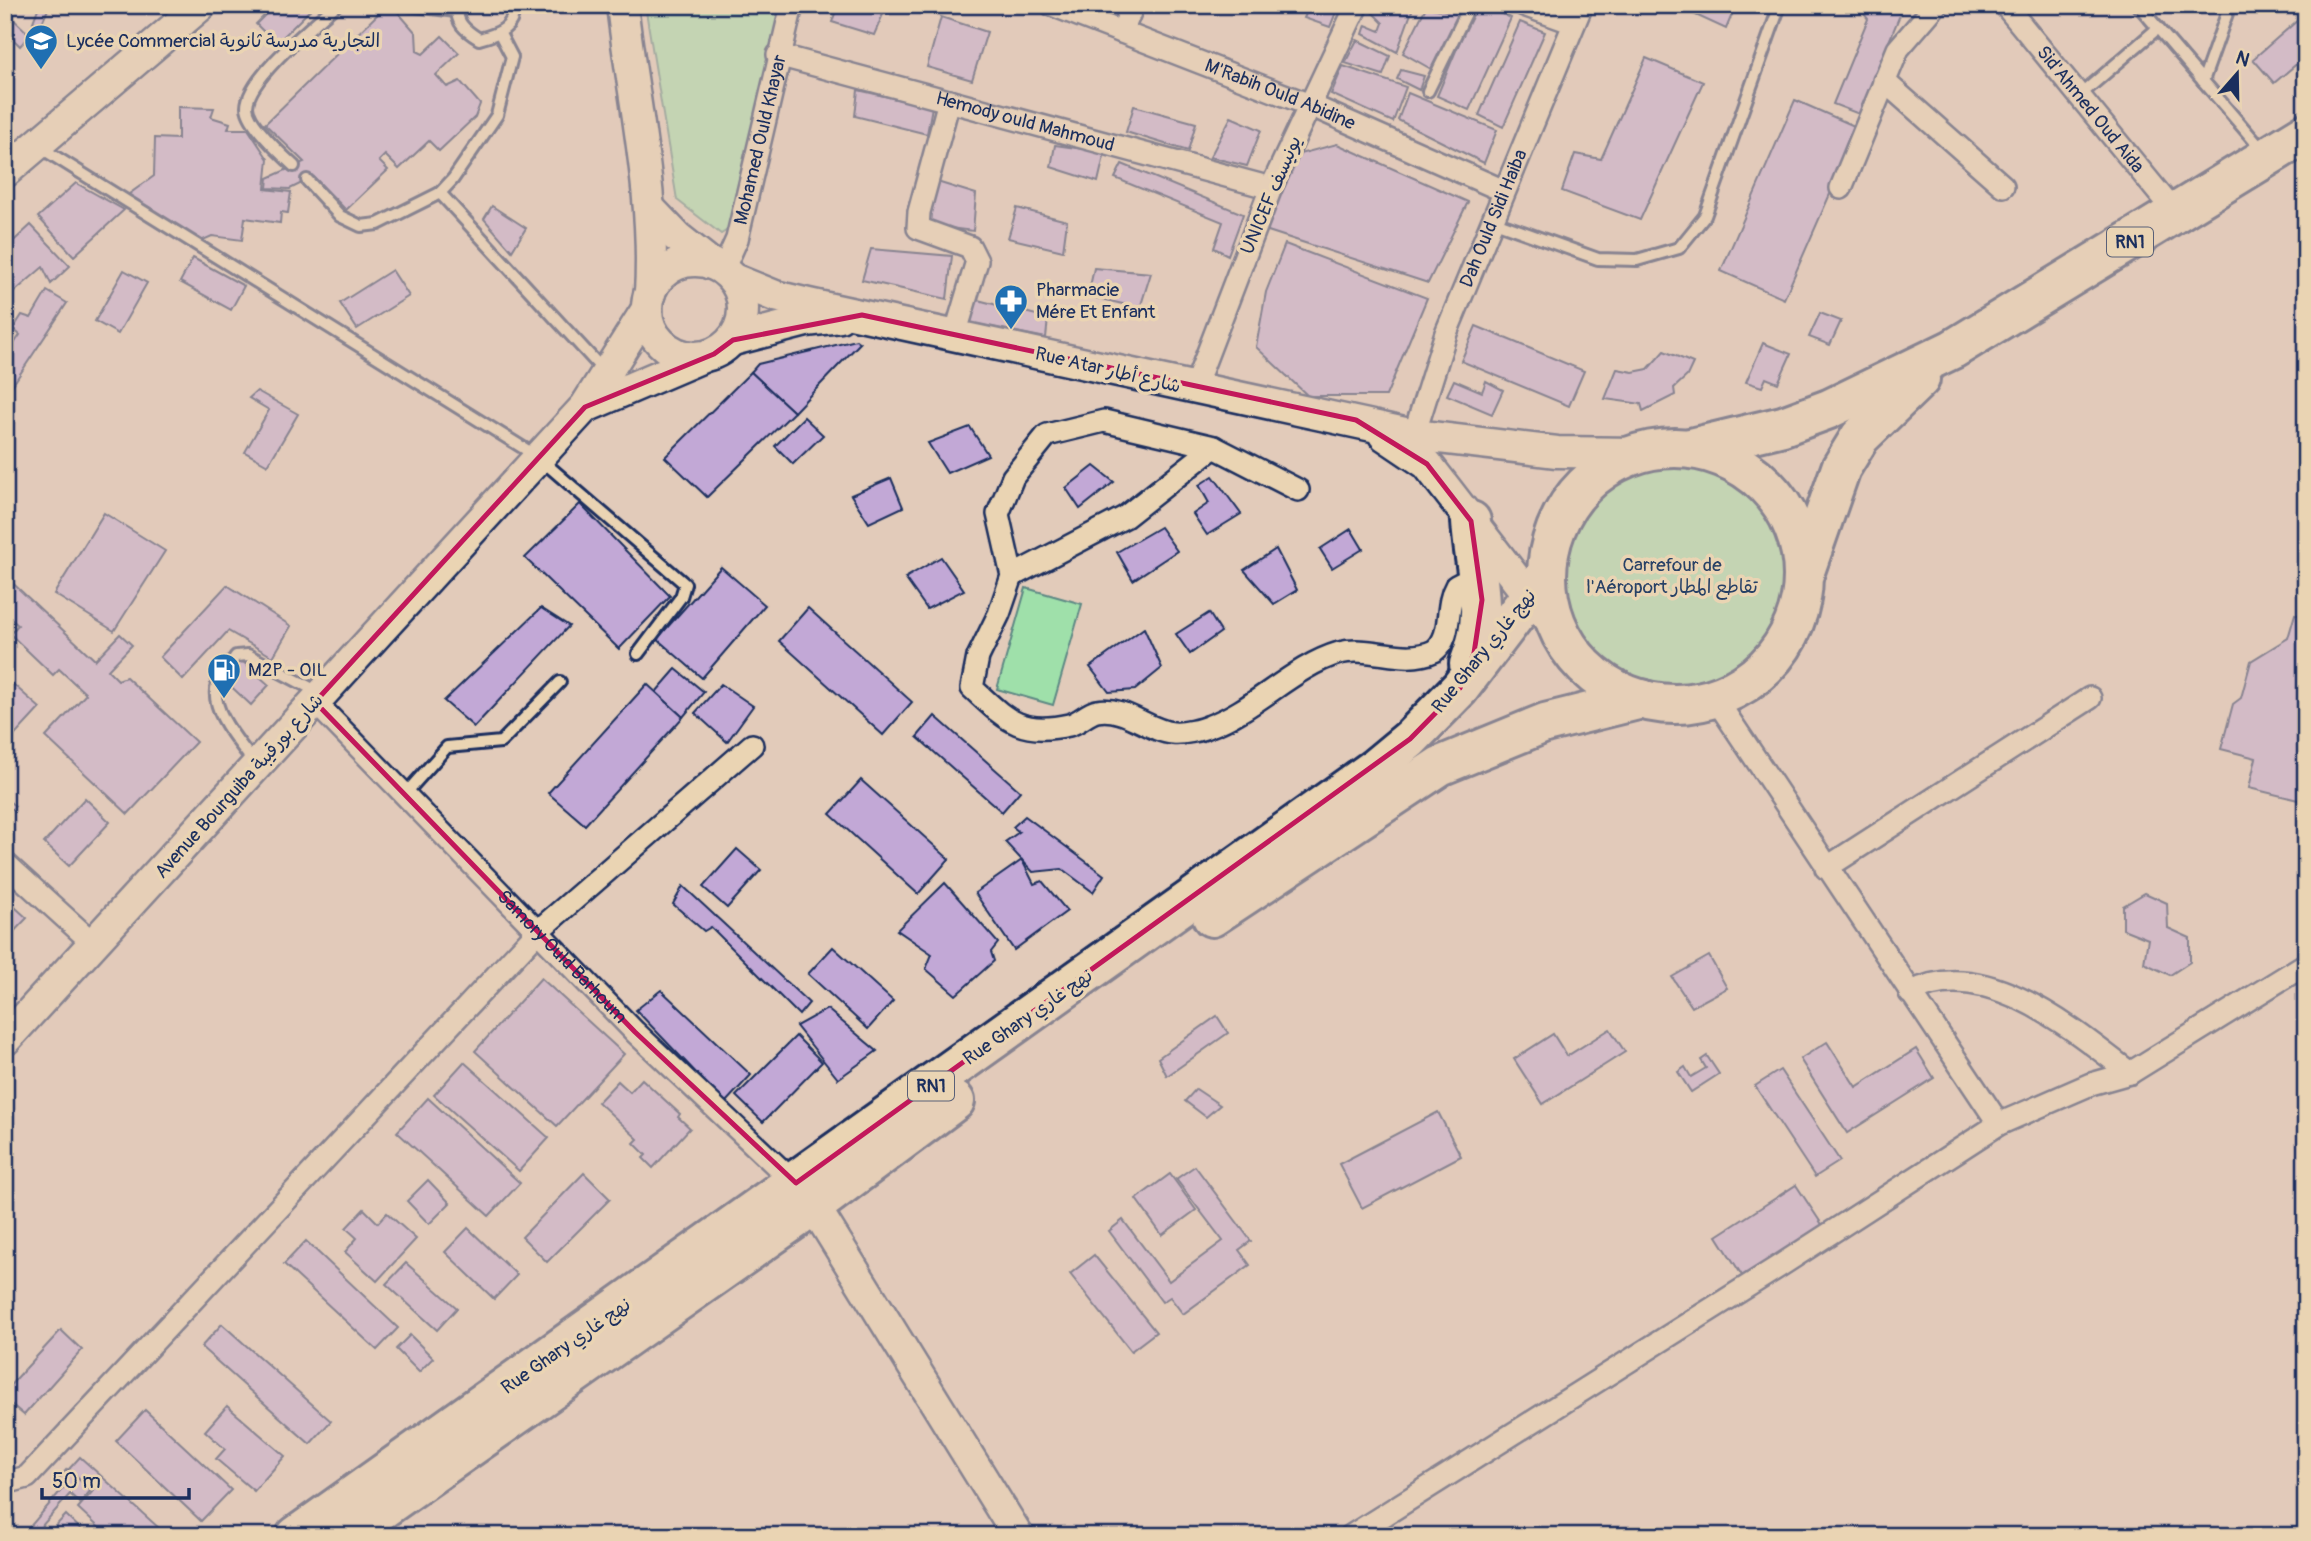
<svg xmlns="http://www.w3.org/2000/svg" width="2311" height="1541" font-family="Pangolin,'Playpen Sans Arabic',sans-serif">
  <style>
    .green { fill: #9fe0aa; stroke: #5d8884; stroke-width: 2 }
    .building { fill: #c2a8d6; stroke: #1b2f5e; stroke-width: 2 }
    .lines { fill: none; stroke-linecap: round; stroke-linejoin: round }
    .lane-casing { stroke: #1b2f5e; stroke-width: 16 }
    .street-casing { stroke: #1b2f5e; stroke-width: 26 }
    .secondary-casing { stroke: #1b2f5e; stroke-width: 35 }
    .highway-casing { stroke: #1b2f5e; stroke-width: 44 }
    .lane { stroke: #ead4b3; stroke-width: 10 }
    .street { stroke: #ead4b3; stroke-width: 21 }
    .secondary { stroke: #ead4b3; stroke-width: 30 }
    .highway { stroke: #ead4b3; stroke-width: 38 }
    .marked { fill: none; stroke: #c2185b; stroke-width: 5; stroke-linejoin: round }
    .labels { text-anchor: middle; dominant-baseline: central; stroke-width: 7; stroke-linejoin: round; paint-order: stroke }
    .shield { fill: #ead4b3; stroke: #596078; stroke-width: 2 }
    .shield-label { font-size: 18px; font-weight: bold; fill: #1b2f5e }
    .poi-label { font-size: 19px; fill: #1b2f5e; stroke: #ead4b3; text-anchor: start }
    .street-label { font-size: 19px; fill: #1b2f5e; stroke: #ead4b3 }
    .park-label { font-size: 19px; fill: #284166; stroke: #ead4b3 }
  </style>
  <rect width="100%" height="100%" fill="#e2cbba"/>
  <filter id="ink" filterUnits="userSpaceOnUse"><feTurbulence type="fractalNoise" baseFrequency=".0143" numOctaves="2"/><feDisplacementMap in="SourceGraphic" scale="14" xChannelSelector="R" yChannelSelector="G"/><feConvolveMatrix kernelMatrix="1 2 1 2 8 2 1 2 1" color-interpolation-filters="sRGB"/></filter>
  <g filter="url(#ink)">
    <g class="green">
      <path d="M645 5H781L737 224 721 234 677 200Z"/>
      <circle cx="1672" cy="576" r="117"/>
      <path d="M1026 588 1082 604 1053 705 997 689Z"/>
    </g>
    <g class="building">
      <path d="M275 5H315L276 44 256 24Z"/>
      <path d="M838 5H887L874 35 832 22Z"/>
      <path d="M1310 5 1338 7 1330 27 1304 18Z"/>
      <path d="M1374 5H1414L1397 52 1363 34 1366 25 1380 31 1383 23 1371 11Z"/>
      <path d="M1450 5H1466L1431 69 1403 53 1426 7 1447 11Z"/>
      <path d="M1475 5H1484L1511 18 1469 110 1437 96Z"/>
      <path d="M1674 5H1736L1726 29Z"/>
      <path d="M1857 5H1892L1900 15 1859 114 1833 104 1868 19Z"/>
      <path d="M39 6 49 7 41 25 33 22Z"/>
      <path d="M383 9 396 10 416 33 417 51 423 54 442 36 459 53 436 75 447 87 460 81 480 104 475 117 439 151 429 141 399 169 385 155 379 161 388 170 346 210 314 177 290 189 267 188 268 178 304 162 265 124Z"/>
      <path d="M2306 13V56L2274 83 2253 59Z"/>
      <path d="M8 14 30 35 20 46 8 34 5 36Z"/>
      <path d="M941 17 987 32 972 80 927 67Z"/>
      <path d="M1520 22 1545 32 1503 127 1479 115Z"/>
      <path d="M1357 40 1390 56 1383 75 1345 63Z"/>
      <path d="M1646 58 1703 82 1640 220 1562 191 1575 154 1601 159Z"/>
      <path d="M1343 66 1406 87 1393 122 1331 94Z"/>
      <path d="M1401 70 1424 76 1419 90 1397 79Z"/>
      <path d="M858 90 932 107 927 134 855 116Z"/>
      <path d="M1408 93 1497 130 1484 163 1398 120Z"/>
      <path d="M1795 100 1859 128 1784 299 1721 271Z"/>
      <path d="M1134 106 1196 123 1188 151 1126 132Z"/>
      <path d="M178 107 214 108 211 117 230 123 228 129H248L268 159 265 189 291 192 288 213 281 212 280 223 245 218 242 240 212 236 201 241 125 197 154 176 155 138 178 139Z"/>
      <path d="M1231 117 1261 130 1247 166 1210 157Z"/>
      <path d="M1337 144 1468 202 1428 283 1265 230 1292 156Z"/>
      <path d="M1055 145 1105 152 1098 182 1051 167Z"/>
      <path d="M1122 164 1243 214 1228 255 1214 248 1223 222 1115 178Z"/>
      <path d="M937 182 976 194 973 231 926 225Z"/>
      <path d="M76 183 124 210 74 256 38 217Z"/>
      <path d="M492 206 526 228 512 251 484 219Z"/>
      <path d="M1017 208 1067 221 1063 251 1008 238Z"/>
      <path d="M31 225 70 266 51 284 43 267 5 300V249Z"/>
      <path d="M1285 244 1427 298 1386 396H1308L1256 347 1266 292Z"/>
      <path d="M871 249 952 256 947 299 862 280Z"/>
      <path d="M193 258 244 286 231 310 180 282Z"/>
      <path d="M1094 268 1151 273 1140 308 1088 296Z"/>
      <path d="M124 270 147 283 118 334 95 321Z"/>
      <path d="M392 270 409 296 357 329 340 303Z"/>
      <path d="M47 291 67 303 12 386H5V357L20 335 13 329 22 315 31 318Z"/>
      <path d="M974 299 1048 318 1046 338 967 322Z"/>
      <path d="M1820 313 1841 321 1830 345 1809 337Z"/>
      <path d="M1476 326 1584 371 1569 406 1461 361Z"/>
      <path d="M856 340 860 343 794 412 751 372 758 364Z"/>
      <path d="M1763 343 1791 354 1778 383 1766 378 1762 387 1746 382Z"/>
      <path d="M1664 351 1693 363 1687 376 1674 388 1675 395 1643 411 1641 404 1605 399 1617 369 1633 372 1648 369Z"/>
      <path d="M751 372 794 412 707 497 665 457Z"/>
      <path d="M1454 380 1482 392 1486 381 1503 390 1492 414 1447 395Z"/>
      <path d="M257 391 298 414 268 465 245 452 269 410 249 398Z"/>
      <path d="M804 417 823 435 793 464 775 446Z"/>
      <path d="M970 427 988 455 947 473 928 443Z"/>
      <path d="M1094 466 1114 482 1080 509 1066 488Z"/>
      <path d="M1213 476 1241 514 1207 535 1193 514 1209 503 1199 485Z"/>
      <path d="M891 478 903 507 869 523 851 495Z"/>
      <path d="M580 504 670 596 619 649 525 558Z"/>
      <path d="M104 513 165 551 114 631 54 594Z"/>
      <path d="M1160 527 1177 551 1133 580 1117 552Z"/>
      <path d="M1351 529 1363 549 1332 568 1320 549Z"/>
      <path d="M1276 549 1297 590 1274 604 1244 570Z"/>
      <path d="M941 557 964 590 927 609 905 578Z"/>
      <path d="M721 567 765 605 702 678 657 639Z"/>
      <path d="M5 576 95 660 120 634 132 645 108 670 118 680 126 677 196 742 128 814 46 737 86 694 59 669 53 675 10 634 18 625 5 614Z"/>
      <path d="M227 585 291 626 273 657 228 631 183 680 160 657Z"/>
      <path d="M541 608 569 626 474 727 444 701Z"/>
      <path d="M808 608 912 702 883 735 779 641Z"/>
      <path d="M1209 613 1221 632 1190 654 1176 634Z"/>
      <path d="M2295 614 2306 617V802L2249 788 2256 758 2221 749 2233 704 2241 698 2251 661 2288 638Z"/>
      <path d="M1144 628 1162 668 1135 690 1109 692 1090 667Z"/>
      <path d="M241 660 269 685 251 705 223 679Z"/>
      <path d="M676 669 704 692 683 717 656 692Z"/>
      <path d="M6 678 40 708 5 746V679Z"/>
      <path d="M647 684 683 717 585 825 548 793Z"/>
      <path d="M721 684 753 706 727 742 695 713Z"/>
      <path d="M935 716 1020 791 1002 812 917 737Z"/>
      <path d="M861 780 949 859 918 894 830 814Z"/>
      <path d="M5 798 15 806 5 816Z"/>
      <path d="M85 798 110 822 69 866 44 843Z"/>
      <path d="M1025 816 1104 875 1093 892 1062 869 1033 872 1005 842 1019 832 1013 827Z"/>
      <path d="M737 849 761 870 727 908 703 887Z"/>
      <path d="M1022 860 1034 884 1042 881 1067 911 1014 950 975 893Z"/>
      <path d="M945 883 998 943 991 952 994 961 956 995 926 969 932 954 897 930Z"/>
      <path d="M683 886 809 1003 799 1015 711 927 704 931 673 904Z"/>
      <path d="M2145 893 2167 903 2168 928 2190 938V962L2170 975 2144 963 2148 939 2123 929V906Z"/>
      <path d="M5 898 27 918 5 941Z"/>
      <path d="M833 947 893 1001 868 1029 808 974Z"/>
      <path d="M1709 956 1727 988 1692 1007 1672 977Z"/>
      <path d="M541 978 624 1054 557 1126 475 1051Z"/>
      <path d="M661 990 751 1075 725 1103 636 1010Z"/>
      <path d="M827 1009 877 1051 838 1079 796 1026Z"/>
      <path d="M1217 1016 1228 1033 1167 1076 1158 1058Z"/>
      <path d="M1610 1029 1625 1052 1543 1104 1514 1059 1553 1034 1567 1056Z"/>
      <path d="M796 1036 822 1062 763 1122 736 1096Z"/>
      <path d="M1827 1042 1856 1087 1916 1049 1934 1078 1847 1133 1800 1059Z"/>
      <path d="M1707 1056 1719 1074 1691 1092 1678 1072 1685 1067 1691 1077 1706 1068 1701 1060Z"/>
      <path d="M464 1062 549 1138 519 1171 434 1095Z"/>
      <path d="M1780 1070 1840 1161 1815 1177 1755 1086Z"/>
      <path d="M642 1079 680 1114 678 1117 690 1128 653 1168 643 1158 646 1155 634 1143 638 1139 598 1102 618 1081 630 1092Z"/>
      <path d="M1196 1089 1220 1105 1206 1117 1185 1101Z"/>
      <path d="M428 1098 520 1183 489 1216 397 1132Z"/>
      <path d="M1438 1112 1461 1156 1362 1208 1339 1164Z"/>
      <path d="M1195 1166 1251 1241 1239 1250 1250 1265 1183 1314 1170 1297 1162 1302 1109 1231 1123 1220 1169 1281 1223 1241 1176 1179Z"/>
      <path d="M584 1173 610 1199 547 1262 522 1237Z"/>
      <path d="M1170 1174 1196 1210 1162 1235 1136 1199Z"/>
      <path d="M428 1180 450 1203 429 1224 407 1201Z"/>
      <path d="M1796 1185 1823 1226 1743 1277 1717 1236Z"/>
      <path d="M364 1209 378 1223 387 1213 416 1239 377 1281 345 1252 357 1238 346 1228Z"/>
      <path d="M468 1228 517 1275 494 1299 445 1252Z"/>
      <path d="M306 1241 398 1328 377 1350 284 1264Z"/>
      <path d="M1094 1255 1156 1332 1131 1351 1070 1274Z"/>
      <path d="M406 1263 457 1308 437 1330 386 1284Z"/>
      <path d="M222 1324 331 1421 310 1444 201 1347Z"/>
      <path d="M61 1330 82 1350 24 1415 5 1399V1391Z"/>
      <path d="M410 1335 433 1358 419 1372 396 1349Z"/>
      <path d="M227 1406 285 1456 254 1491 216 1459 225 1449 205 1431Z"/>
      <path d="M145 1410 231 1490 201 1521 116 1441Z"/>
      <path d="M80 1457 159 1528 152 1536H108L78 1508 93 1491 69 1469Z"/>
      <path d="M67 1469 91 1490 80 1503 70 1494 33 1536H22L64 1487 57 1481Z"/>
      <path d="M66 1515 88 1536H46Z"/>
    </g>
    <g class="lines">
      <g class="lane-casing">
        <g id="lane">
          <path d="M407 5 456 11"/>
          <path d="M458 5C454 22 466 31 479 39 498 34 516 28 513 5"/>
          <path d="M2138 5 2264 152"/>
          <path d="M2203 81 2230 5"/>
          <path d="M1428 91 1470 5"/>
          <path d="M2079 96 2158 28"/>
          <path d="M38 146 538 457 685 584 681 597 638 654"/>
          <path d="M294 166C281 154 248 124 247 107 247 78 315 24 336 5"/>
          <path d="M307 180 340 216 361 226 378 224 440 193 453 179 497 115 512 57 500 34"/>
          <path d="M440 193 604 371"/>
          <path d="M1492 221 1598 259 1637 260 1679 248 1705 216 1780 5"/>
          <path d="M255 764C241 744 209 711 217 684 220 675 230 665 236 656L248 655 320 693"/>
          <path d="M406 793 447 747 501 742 560 682"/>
        </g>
      </g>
      <g class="street-casing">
        <g id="street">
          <path id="s1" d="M1052 5 1310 105 1504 191"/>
          <path d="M1524 5 1574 23"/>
          <path id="s2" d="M2005 5 2176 214"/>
          <path d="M1122 32 1133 5"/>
          <path id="s3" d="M778 55 1271 188"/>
          <path d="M1884 81 2003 186"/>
          <path d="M949 101 919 212 918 228 970 247 977 261 955 335"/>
          <path d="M1841 188 1898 49 1936 5"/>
          <path id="s4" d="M723 270 737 239 792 5"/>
          <path d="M1194 389 1271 188 1357 5"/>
          <path id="s5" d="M1414 435 1446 333 1582 5"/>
          <path d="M1298 490 1214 447 1104 421 1047 435 1013 477 998 514 1012 576 999 614 978 657 972 688C1006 719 1019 736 1069 725 1079 723 1087 713 1097 711 1126 706 1148 731 1173 733 1183 734 1201 730 1210 726 1253 711 1294 666 1339 653 1371 645 1404 665 1434 651 1454 636 1444 607 1456 586L1479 574"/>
          <path d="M1012 576 1125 517 1214 447"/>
          <path d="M1715 698 1999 1124"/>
          <path id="s6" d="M315 702 635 1032 800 1188"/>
          <path d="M5 863 94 944"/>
          <path d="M1826 868 2090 698"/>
          <path d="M1910 993C1983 953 2074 1030 2130 1073"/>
          <path d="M5 1483 27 1477 539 930 752 745"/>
          <path d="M1351 1536 1778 1267 1999 1124 2091 1084 2130 1073 2306 964"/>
        </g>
      </g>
      <g class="secondary-casing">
        <g id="secondary">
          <path d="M622 5C633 101 656 196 650 293"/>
          <path d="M5 172 201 5"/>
          <path d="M651 210 677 237 711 264"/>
          <circle cx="695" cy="309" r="48"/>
          <path d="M733 279 775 296 809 304 1414 435 1557 452 1638 453"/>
          <path d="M733 340 806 321 840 317"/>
          <path d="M586 407 703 357"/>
          <path d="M1384 435 1427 464 1529 596 1558 628"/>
          <path d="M5 1040 585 407 647 309"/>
          <path d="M814 1206 1018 1536"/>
        </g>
      </g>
      <g class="highway-casing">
        <g id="highway">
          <path d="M1691 448 1783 426 1829 409 1953 349 2306 133"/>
          <circle cx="1675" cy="576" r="128"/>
          <path d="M1804 574 1841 468 1860 437 1920 379"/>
          <path d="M1469 664C1491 611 1474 574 1471 521"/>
          <path d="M1212 917 1440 766 1545 723 1642 699"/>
          <path d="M296 1536 1375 768 1410 739 1460 688 1546 575"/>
          <path d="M344 1536 814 1206 955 1101"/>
        </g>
      </g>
      <use href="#lane" class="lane"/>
      <use href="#street" class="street"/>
      <use href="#secondary" class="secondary"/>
      <use href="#highway" class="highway"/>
    </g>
  </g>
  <path d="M0 0H2311V1541H0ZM862 315 1356 420 1427 464 1471 521 1482 600 1474 653 1460 688 1410 739 796 1183 635 1032 315 702 585 407 714 354 733 340Z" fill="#e2cbba" fill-opacity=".55" fill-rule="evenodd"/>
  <path class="marked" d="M862 315 1356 420 1427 464 1471 521 1482 600 1474 653 1460 688 1410 739 796 1183 635 1032 315 702 585 407 714 354 733 340Z"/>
  <defs>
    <g id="school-pin" transform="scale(1.75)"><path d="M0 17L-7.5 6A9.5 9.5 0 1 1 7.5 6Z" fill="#1f6fb2" stroke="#ead4b3"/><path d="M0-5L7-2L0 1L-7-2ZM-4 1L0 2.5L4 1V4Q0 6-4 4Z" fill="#fff"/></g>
    <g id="pharmacy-pin" transform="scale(1.75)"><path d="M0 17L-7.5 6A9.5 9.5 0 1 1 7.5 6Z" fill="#1f6fb2" stroke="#ead4b3"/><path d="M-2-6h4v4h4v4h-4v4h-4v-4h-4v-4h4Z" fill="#fff"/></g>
    <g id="fuel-pin" transform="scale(1.75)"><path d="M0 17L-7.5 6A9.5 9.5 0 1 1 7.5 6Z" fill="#1f6fb2" stroke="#ead4b3"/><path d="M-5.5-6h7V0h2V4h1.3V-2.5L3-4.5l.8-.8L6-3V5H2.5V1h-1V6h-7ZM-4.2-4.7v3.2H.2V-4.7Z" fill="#fff"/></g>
  </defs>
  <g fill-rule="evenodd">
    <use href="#school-pin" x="41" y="41"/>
    <use href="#pharmacy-pin" x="1011" y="301"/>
    <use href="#fuel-pin" x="224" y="670"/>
  </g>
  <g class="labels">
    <g class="shield">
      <rect x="2107" y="227.5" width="46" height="29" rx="5"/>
      <rect x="908" y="1071.5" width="46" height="29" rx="5"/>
    </g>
    <g class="shield-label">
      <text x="2130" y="242">RN1</text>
      <text x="931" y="1086">RN1</text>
    </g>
    <g class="poi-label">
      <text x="66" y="41">Lycée Commercial التجارية مدرسة ثانوية</text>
      <text x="1036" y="290">Pharmacie<tspan x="1036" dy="22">Mére Et Enfant</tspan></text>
      <text x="248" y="670">M2P - OIL</text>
    </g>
    <g class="street-label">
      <text stroke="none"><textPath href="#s1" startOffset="245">M'Rabih Ould Abidine</textPath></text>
      <text stroke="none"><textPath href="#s2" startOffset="135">Sid'Ahmed Oud Aida</textPath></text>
      <text stroke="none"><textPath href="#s3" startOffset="256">Hemody ould Mahmoud</textPath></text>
      <text stroke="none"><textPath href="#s4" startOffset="136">Mohamed Ould Khayar</textPath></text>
      <text transform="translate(1271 195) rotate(-67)">UNICEF يونيسف</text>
      <text stroke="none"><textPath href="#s5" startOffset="231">Dah Ould Sidi Haiba</textPath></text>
      <text transform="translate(1108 370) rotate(13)">Rue Atar شارع أطار</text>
      <text transform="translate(1484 651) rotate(-51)">Rue Ghary نهج غاري</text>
      <text transform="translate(239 786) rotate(-48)">Avenue Bourguiba شارع بورقيبة</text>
      <text stroke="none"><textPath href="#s6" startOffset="355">Samory Ould Barhoum</textPath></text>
      <text transform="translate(1028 1017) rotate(-35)">Rue Ghary نهج غاري</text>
      <text transform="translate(566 1346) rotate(-35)">Rue Ghary نهج غاري</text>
    </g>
    <g class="park-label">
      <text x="1672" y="565">Carrefour de<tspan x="1672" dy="22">l'Aéroport تقاطع المطار</tspan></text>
    </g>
  </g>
  <rect width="2311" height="1541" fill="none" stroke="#ead4b3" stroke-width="28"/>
  <rect x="14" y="14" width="2283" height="1513" fill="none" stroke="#1b2f5e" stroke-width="2.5" filter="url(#ink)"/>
  <g transform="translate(2237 74) rotate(20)" stroke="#ead4b3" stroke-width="5" paint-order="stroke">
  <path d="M0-5L12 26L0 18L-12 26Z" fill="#1b2f5e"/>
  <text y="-10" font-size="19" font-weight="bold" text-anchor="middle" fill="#1b2f5e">N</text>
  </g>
  <path d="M42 1488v10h147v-10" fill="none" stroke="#1b2f5e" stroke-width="3.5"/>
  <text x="52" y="1488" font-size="21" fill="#1b2f5e" stroke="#ead4b3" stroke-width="5" paint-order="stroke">50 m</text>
</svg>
